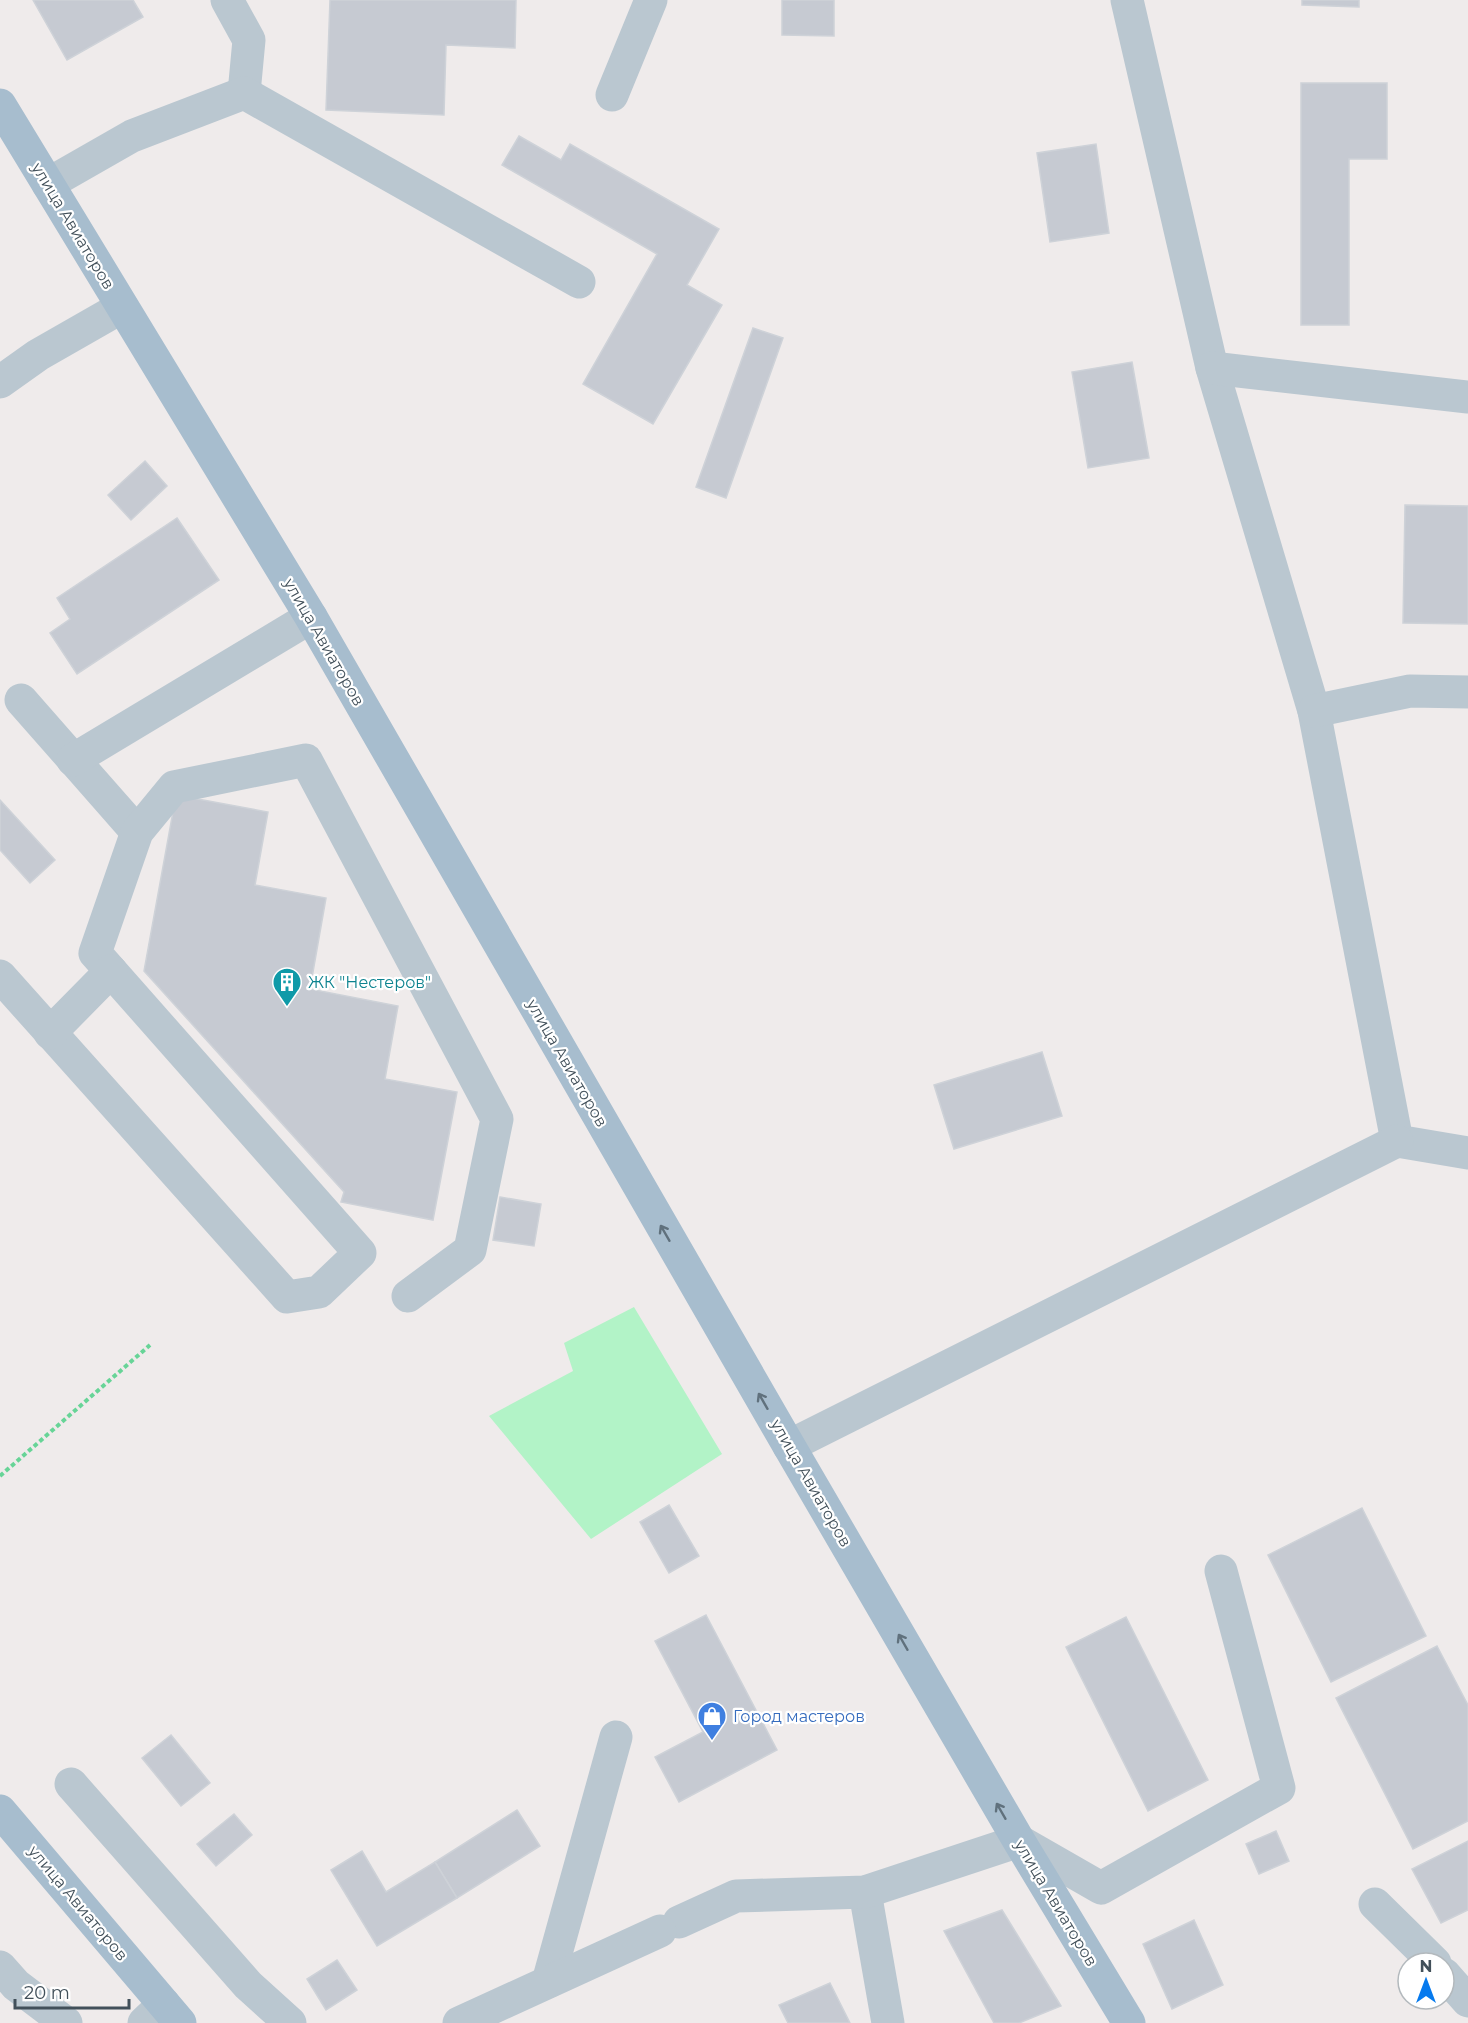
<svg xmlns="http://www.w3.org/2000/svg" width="1468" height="2023" font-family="Montserrat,sans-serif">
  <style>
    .green { fill: #b2f3c7 }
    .building { fill: #c6cad2; stroke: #ced2d8; stroke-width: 1.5 }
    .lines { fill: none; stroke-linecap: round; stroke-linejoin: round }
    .path { stroke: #67d497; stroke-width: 4; stroke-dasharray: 4.5 3; stroke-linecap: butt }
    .minor { stroke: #bac7d0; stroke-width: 33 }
    .major { stroke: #a7bdce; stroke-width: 33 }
    .oneway { stroke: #60717d }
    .labels { text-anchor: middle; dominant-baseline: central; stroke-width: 4.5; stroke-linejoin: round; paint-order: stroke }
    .street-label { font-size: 16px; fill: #42505a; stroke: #fff }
    .culture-label { font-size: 16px; fill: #0d838f; stroke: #fff; text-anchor: start }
    .shop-label { font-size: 16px; fill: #366cbe; stroke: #fff; text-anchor: start }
  </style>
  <rect width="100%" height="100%" fill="#efebeb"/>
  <path class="green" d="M634 1307 722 1454 591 1539 489 1416 573 1371 564 1343Z"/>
  <g class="building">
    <path d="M33 0H133L143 17 67 60Z"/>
    <path d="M330 0H516L515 48 446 45 444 115 326 110Z"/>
    <path d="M782 0H834V36L782 35Z"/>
    <path d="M1302 0H1359V7L1302 5Z"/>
    <path d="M1301 83H1387V159H1349V325H1301Z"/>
    <path d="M519 136 561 160 570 144 719 229 687 285 722 305 653 424 583 384 657 254 502 165Z"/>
    <path d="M1096 144 1109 233 1050 242 1037 153Z"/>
    <path d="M753 328 783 338 726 498 696 487Z"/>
    <path d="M1132 362 1149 458 1088 468 1072 372Z"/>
    <path d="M145 461 167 486 131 520 108 495Z"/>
    <path d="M1405 505 1468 506V624L1403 623Z"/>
    <path d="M177 518 219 580 77 674 50 633 70 619 57 598Z"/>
    <path d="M176 795 268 812 255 885 326 898 310 989 398 1006 385 1079 457 1092 433 1220 341 1202 344 1192 144 971Z"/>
    <path d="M0 800 55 860 30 883 0 850Z"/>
    <path d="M1042 1052 1062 1116 954 1149 934 1085Z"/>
    <path d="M500 1197 541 1204 534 1246 493 1240Z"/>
    <path d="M669 1505 699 1556 669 1573 640 1522Z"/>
    <path d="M1362 1508 1426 1636 1331 1682 1268 1555Z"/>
    <path d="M706 1615 777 1750 679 1802 655 1757 703 1732 655 1641Z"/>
    <path d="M1126 1617 1208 1780 1148 1811 1066 1647Z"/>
    <path d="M1437 1646 1468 1705V1821L1413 1849 1336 1698Z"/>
    <path d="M171 1735 210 1783 181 1806 142 1758Z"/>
    <path d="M517 1810 540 1846 457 1898 435 1862Z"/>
    <path d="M234 1814 252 1835 216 1866 197 1844Z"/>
    <path d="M1276 1831 1289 1861 1259 1874 1246 1844Z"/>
    <path d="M1468 1841V1910L1441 1923 1412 1869Z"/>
    <path d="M362 1851 386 1892 435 1862 457 1898 377 1946 331 1870Z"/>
    <path d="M1002 1910 1061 2006 1019 2023H994L944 1931Z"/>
    <path d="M1194 1920 1223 1985 1172 2009 1143 1944Z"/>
    <path d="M337 1960 357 1990 326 2010 307 1979Z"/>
    <path d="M830 1983 850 2023H788L779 2005Z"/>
  </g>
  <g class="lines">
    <path class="path" d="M0 1476 150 1345"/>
    <g class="minor">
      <path d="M227 0 249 40 244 93"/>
      <path d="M1127 0 1212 368 1314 711 1397 1141 1468 1153"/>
      <path d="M612 95 651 0"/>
      <path d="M48 184 132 136 244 93 579 282"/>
      <path d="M1212 368 1468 397"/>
      <path d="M0 382 38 355 122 307"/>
      <path d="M21 700 137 832"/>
      <path d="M1314 711 1410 691 1468 692"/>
      <path d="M73 760 311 617"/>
      <path d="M0 976 287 1297 319 1292 360 1253 95 953 137 832 174 787 306 760 497 1119 470 1250 408 1296"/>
      <path d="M50 1033 111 971"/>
      <path d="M789 1446 1397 1141"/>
      <path d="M71 1784 248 1985 290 2023"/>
      <path d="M865 1892 888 2023"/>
      <path d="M1375 1904 1435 1963"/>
      <path d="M679 1922 736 1896 865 1892 1019 1841 1101 1888 1279 1788 1221 1571"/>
      <path d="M0 1967 16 1985 66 2023"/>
      <path d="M1444 1974 1468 2001"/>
      <path d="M548 1982 616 1737"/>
      <path d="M144 2023 164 2004"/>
      <path d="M459 2023 660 1931"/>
    </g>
    <g class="major">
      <path d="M0 105 311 617 789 1446 1019 1841 1129 2023"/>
      <path d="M0 1811 180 2023"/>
    </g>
  </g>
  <defs><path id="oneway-shaft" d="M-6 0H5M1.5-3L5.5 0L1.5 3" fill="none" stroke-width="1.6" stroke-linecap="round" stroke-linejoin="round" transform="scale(1.5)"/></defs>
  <g class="oneway">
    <use href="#oneway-shaft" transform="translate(665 1233) rotate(-120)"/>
    <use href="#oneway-shaft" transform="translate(763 1401) rotate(-120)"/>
    <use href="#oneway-shaft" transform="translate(903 1642) rotate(-120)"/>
    <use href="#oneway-shaft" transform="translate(1001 1811) rotate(-120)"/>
  </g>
  <defs>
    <g id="building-pin" transform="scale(1.5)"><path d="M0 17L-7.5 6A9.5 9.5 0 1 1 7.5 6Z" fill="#0f9aa8" stroke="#fff"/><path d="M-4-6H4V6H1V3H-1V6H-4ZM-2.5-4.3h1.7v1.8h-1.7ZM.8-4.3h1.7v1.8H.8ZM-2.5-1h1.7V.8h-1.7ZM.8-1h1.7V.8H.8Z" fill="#fff"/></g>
    <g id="shop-pin" transform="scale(1.5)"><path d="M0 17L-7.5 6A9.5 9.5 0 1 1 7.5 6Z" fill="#3f7fe0" stroke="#fff"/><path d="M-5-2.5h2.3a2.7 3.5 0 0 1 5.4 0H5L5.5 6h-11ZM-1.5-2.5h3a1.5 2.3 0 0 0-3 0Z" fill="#fff"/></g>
  </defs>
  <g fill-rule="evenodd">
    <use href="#building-pin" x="287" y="982"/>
    <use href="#shop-pin" x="712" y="1716"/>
  </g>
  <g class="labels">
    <g class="street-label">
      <text transform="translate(73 226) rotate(59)">улица Авиаторов</text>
      <text transform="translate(324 642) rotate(60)">улица Авиаторов</text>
      <text transform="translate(567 1063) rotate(60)">улица Авиаторов</text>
      <text transform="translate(811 1483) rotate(60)">улица Авиаторов</text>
      <text transform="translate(78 1903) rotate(50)">улица Авиаторов</text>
      <text transform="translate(1056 1903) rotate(59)">улица Авиаторов</text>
    </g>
    <g class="culture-label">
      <text x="308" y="982">ЖК "Нестеров"</text>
    </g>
    <g class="shop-label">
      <text x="733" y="1716">Город мастеров</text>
    </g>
  </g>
  <g transform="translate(1426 1981)"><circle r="28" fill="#ffffff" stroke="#b3b9bd" stroke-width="1.5"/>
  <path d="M0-4.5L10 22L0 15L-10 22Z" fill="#067aee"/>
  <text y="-9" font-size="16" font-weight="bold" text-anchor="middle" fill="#42505a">N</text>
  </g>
  <path d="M15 1999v9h114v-9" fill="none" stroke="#42505a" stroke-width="3"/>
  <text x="24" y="1999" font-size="18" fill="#42505a" stroke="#ffffff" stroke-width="4.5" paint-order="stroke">20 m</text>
</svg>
